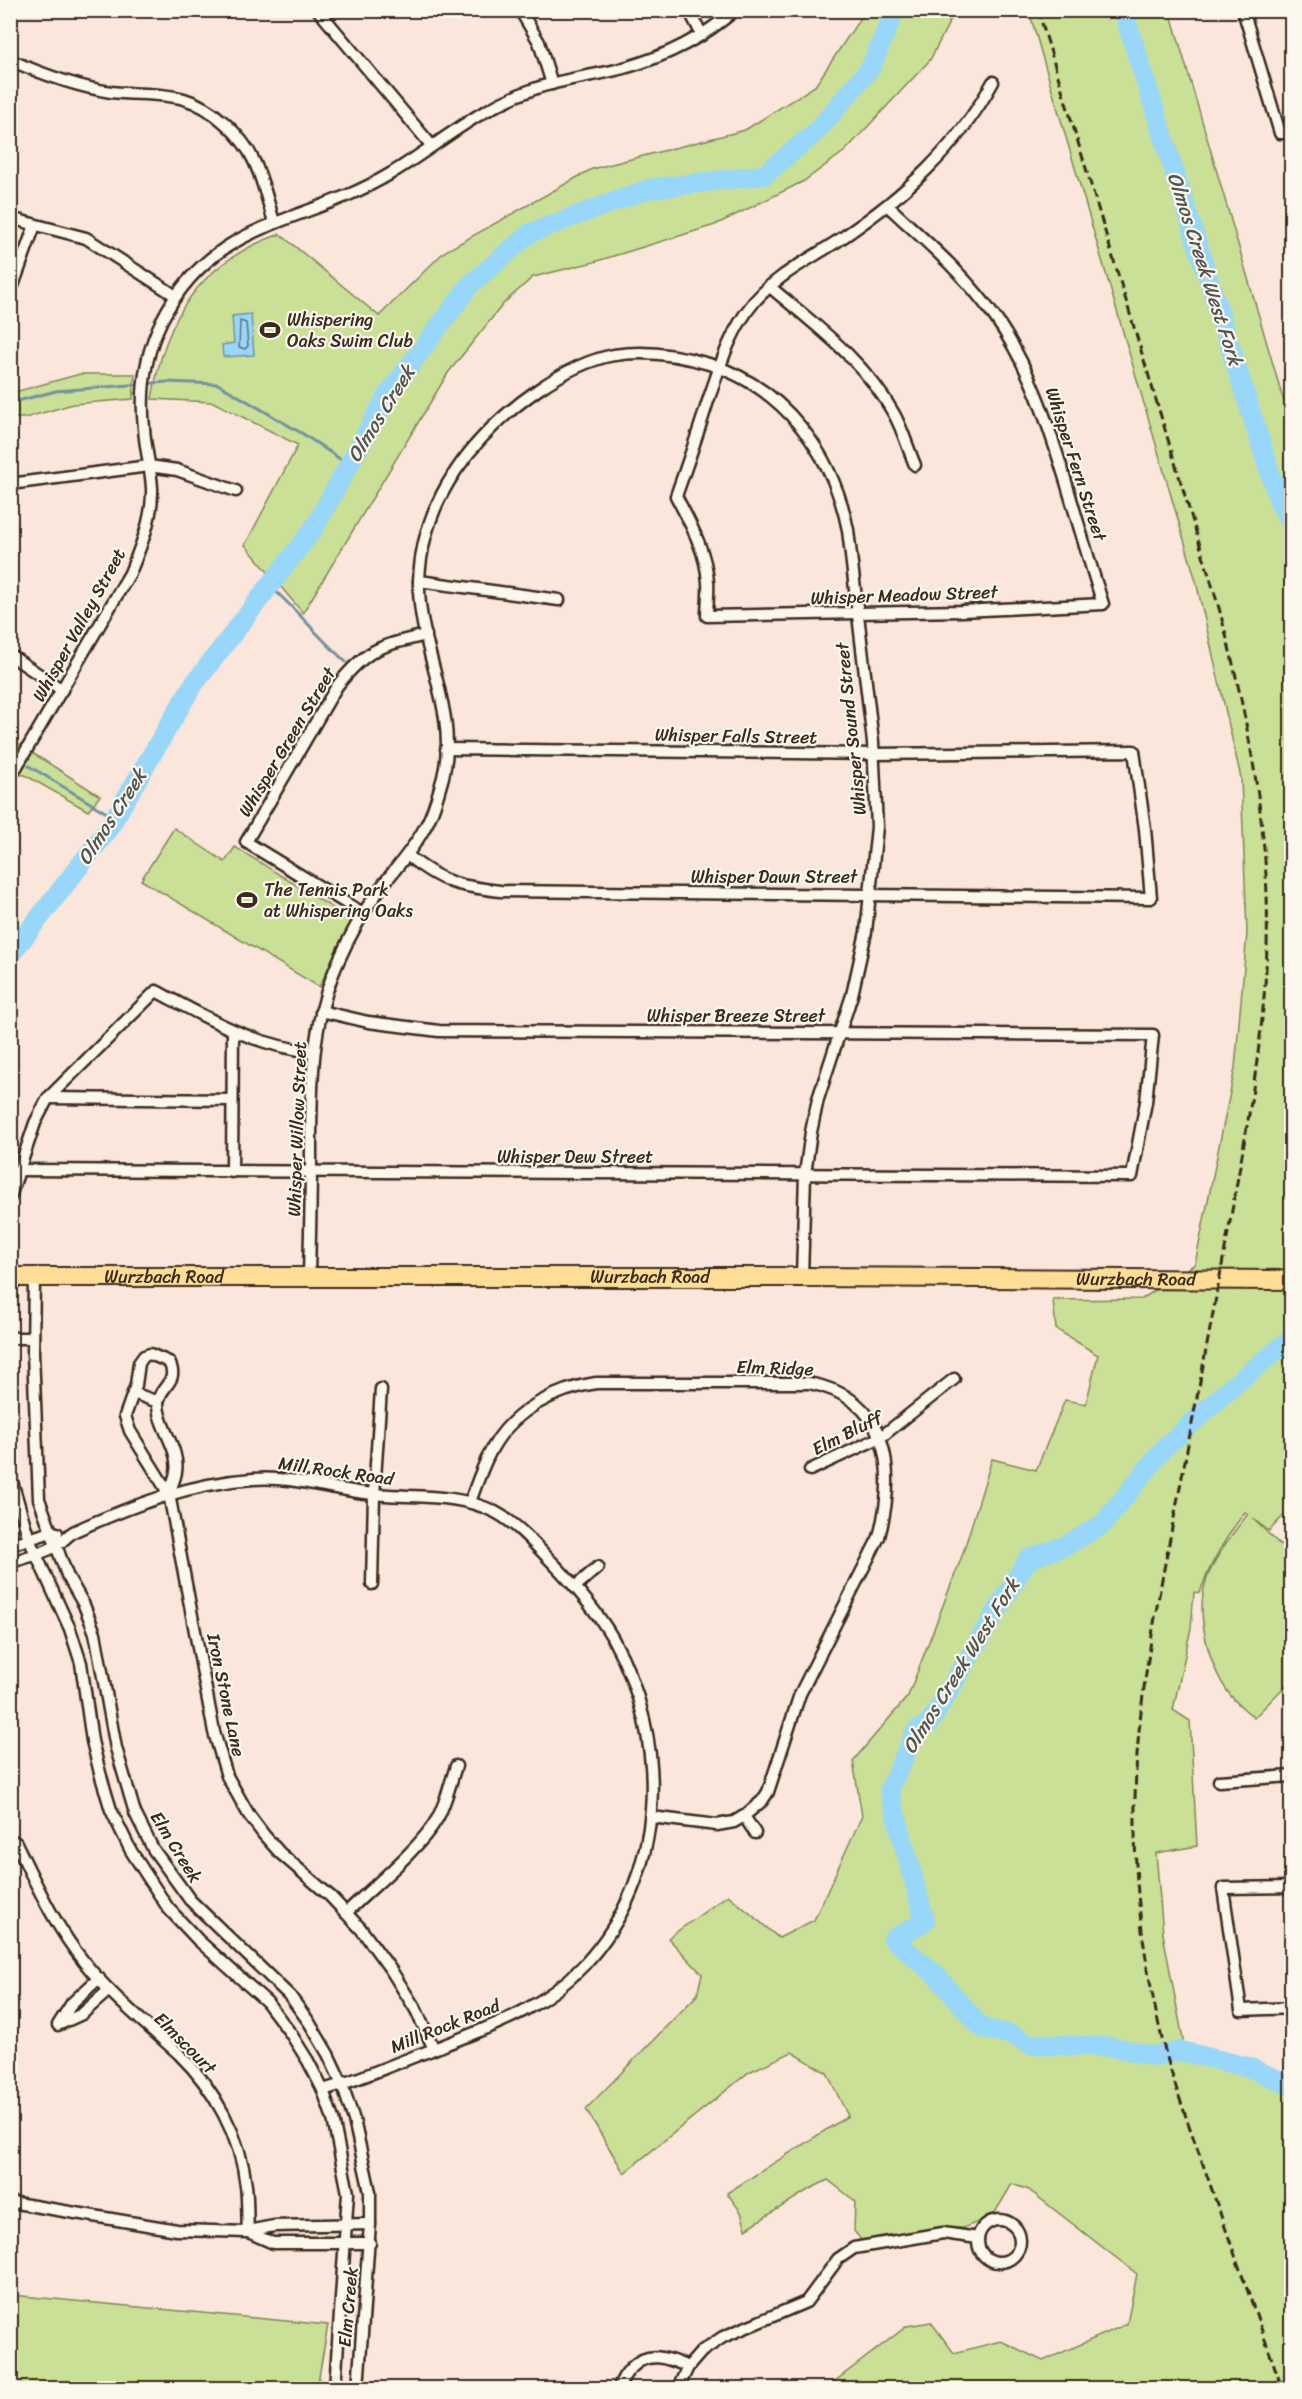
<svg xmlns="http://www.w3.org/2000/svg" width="1302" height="2399" font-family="Sriracha,sans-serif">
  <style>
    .green { fill: #c9e096; stroke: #82855a; stroke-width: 1.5 }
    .water { fill: #98d7f9; stroke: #7392a1; stroke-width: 1.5 }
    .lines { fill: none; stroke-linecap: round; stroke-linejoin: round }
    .shore { stroke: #606f76; stroke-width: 1.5 }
    .stream { stroke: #7392a1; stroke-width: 3 }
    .river { stroke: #98d7f9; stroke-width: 20 }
    .minor-casing { stroke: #3b2a1e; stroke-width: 15 }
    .primary-casing { stroke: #3b2a1e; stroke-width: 22 }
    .minor { stroke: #fbf7ec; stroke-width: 10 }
    .primary { stroke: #fedd96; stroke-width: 18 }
    .rail { stroke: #3b2a1e; stroke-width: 3; stroke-dasharray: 9 4.5; stroke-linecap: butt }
    .labels { text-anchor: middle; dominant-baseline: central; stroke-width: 4.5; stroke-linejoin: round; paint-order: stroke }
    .poi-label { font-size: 18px; fill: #3b2a1e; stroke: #fbf7ec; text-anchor: start }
    .street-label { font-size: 18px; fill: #3b2a1e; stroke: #fbf7ec }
    .water-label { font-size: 20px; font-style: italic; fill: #525555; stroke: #fbf7ec }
  </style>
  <rect width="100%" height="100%" fill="#fae6da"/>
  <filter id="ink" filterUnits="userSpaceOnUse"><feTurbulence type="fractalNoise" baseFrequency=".0167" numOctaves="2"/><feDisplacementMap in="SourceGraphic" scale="12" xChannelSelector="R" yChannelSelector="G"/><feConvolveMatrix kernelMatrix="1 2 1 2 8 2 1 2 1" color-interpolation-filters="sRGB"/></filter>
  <g filter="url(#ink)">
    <g class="green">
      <path d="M865 11H955L930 60 845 151 804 181 715 225 594 262 533 277 504 303 448 373 303 613 245 545 298 445 213 402 152 399C165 317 200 262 280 234L379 316 444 252 592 169 745 130 815 86Z"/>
      <path d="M1029 11H1170L1291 426 1292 1507 1269 1531 1252 1518 1291 1555 1292 1679 1254 1718C1247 1711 1237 1704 1231 1696 1209 1668 1195 1615 1206 1581 1215 1556 1232 1534 1248 1514L1245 1512C1226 1537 1210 1562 1200 1593L1194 1592 1191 1628 1173 1710 1190 1721 1197 1846 1156 1853 1163 1934 1184 2045C1219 2059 1256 2065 1291 2080V2388H826L907 2326 931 2322 954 2353 1001 2341 1043 2361 1127 2324 1137 2274 1029 2190 1012 2184 993 2216 963 2228H938L862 2241 854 2231 855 2201 828 2180 808 2190 746 2229 741 2212 727 2193 848 2116 827 2073 792 2052 749 2072 624 2173 586 2109 697 1995 702 1974 668 1938 728 1895 779 1938 814 1920 862 1816 853 1761 908 1696 962 1556 992 1459 1036 1470 1065 1400 1086 1404 1098 1355 1056 1329 1053 1300 1142 1299 1195 1264 1235 1068 1247 933 1241 778 1196 581Z"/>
      <path d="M80 374H135L133 399 73 404 25 418H11V393Z"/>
      <path d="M11 742 17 743 100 796 88 811 25 775 11 774Z"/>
      <path d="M174 828 225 862 235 847 352 920 319 987 141 880Z"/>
      <path d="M11 2295 328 2325 317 2388H11Z"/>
    </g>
    <path class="water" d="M251 314 254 355 223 357 222 345 234 343 232 316Z"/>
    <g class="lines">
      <path class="shore" d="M240 321 246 323 248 346 245 349 239 347Z"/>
      <g class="stream">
        <path d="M10 403 56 391 167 382 218 384 303 434 349 465"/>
        <path d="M1279 501 1292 504"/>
        <path d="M270 586C297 610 319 638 346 662"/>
        <path d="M10 758 11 759"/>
        <path d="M29 766 115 818"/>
      </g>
      <g class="river">
        <path d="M1123 10 1279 501 1292 526"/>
        <path d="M10 955 107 831 191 688 314 528 387 396 470 285 530 233 648 189 764 175 817 131 871 67 895 10"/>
        <path d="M1292 1338 1235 1384 1163 1449 1103 1524 1067 1545 1028 1559 929 1724 916 1731 889 1790 925 1921 893 1939 936 1975 979 2025 985 2029 1010 2034 1029 2044 1113 2047 1154 2056 1181 2051 1248 2067 1292 2086"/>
      </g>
      <g class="minor-casing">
        <g id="minor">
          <path d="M318 10 431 145"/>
          <path d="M520 10 539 42 552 84"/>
          <path d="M689 10 702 35"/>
          <path d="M1243 10 1280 133H1292"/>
          <path d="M10 60C42 74 77 87 111 92 135 95 160 92 184 99 212 107 242 135 254 161 263 180 268 202 274 222"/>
          <path d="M887 205C925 241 964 273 994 316 1030 366 1048 424 1066 482 1078 523 1090 564 1103 604L962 611 707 616C707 604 709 593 708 582 706 551 690 523 676 496 687 465 698 433 708 401 720 366 730 331 754 302 779 273 811 259 842 238 904 196 957 148 993 82"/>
          <path d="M10 218 86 238 176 296"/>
          <path d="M769 286C815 325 864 360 894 414 903 430 908 449 915 465"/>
          <path d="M10 294 35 225"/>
          <path d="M10 484 149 466 177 470 236 491"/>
          <path d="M419 581 559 600"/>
          <path d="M10 655 62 690"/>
          <path d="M10 778 130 573C141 546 153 518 152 488 151 468 145 448 144 428 140 390 145 354 162 320 213 218 303 226 390 174 440 144 476 109 534 89 563 79 594 76 624 68 664 57 703 38 735 10"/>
          <path d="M407 855C442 883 457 886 500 891L1151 898 1145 829 1134 751 874 754 446 749"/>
          <path d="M364 914 246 842 337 686C367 648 380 646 426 635"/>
          <path d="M48 1098 232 1100"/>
          <path d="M19 1170 1132 1176 1146 1102 1153 1035 439 1031 368 1022 321 1011"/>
          <path d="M232 1172 233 1031"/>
          <path d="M10 1197 35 1123 48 1098 156 991C209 1019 254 1046 314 1052"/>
          <path d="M309 1275C310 1236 311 1197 311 1158 311 1091 310 1024 338 962 349 937 363 912 379 890 394 870 412 851 424 829 433 814 438 795 443 777 460 711 417 647 419 581 422 498 474 434 539 389 561 374 587 360 614 355 645 350 679 355 709 364 785 388 833 454 848 530L873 742 877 827 866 932 852 995 818 1099 811 1132 805 1174 802 1277"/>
          <path d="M34 1278 33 1353 39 1499 67 1575 84 1605 95 1633 116 1748 135 1813 153 1849 190 1900 290 1996 309 2022 328 2054 342 2084 354 2120 370 2192V2224L358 2388"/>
          <path d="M10 1338H33"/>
          <path d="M133 1393 158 1402"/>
          <path d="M810 1470 881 1437 954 1379"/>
          <path d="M10 1475 29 1539 70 1629 81 1663 92 1741 100 1773 111 1810 131 1851 168 1908 198 1940 267 2002 291 2034 308 2061 323 2090 333 2119 348 2193 335 2388"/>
          <path d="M169 1494C171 1487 175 1479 176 1472 180 1448 158 1427 158 1404 159 1385 180 1383 169 1362L150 1354 144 1356 139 1363 136 1385 125 1416 130 1431 169 1494 214 1732 227 1776 249 1815 264 1835 280 1853 330 1896 361 1929 391 1970 416 2010 434 2049"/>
          <path d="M470 1502C477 1483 483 1464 493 1447 514 1410 556 1389 596 1383H809C889 1398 897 1469 879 1537L800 1694 768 1792 762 1801 744 1816 734 1822 717 1825 651 1817"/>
          <path d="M10 1545 51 1532 57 1533"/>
          <path d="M10 1562C25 1558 41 1554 54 1547 62 1543 67 1535 75 1531 131 1506 190 1483 253 1479 289 1476 322 1487 358 1492 404 1500 451 1490 495 1512 518 1524 536 1546 554 1564 576 1587 596 1610 612 1637 670 1741 668 1875 584 1965 540 2012 486 2028 429 2051 393 2064 359 2080 323 2090"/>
          <path d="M372 1584 374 1494 381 1389"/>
          <path d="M576 1586 598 1567"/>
          <path d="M1219 1781 1292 1776"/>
          <path d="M744 1816 755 1833"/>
          <path d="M10 1839 16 1843C36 1884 55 1926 84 1962 112 1997 146 2024 179 2054 214 2088 241 2137 246 2186 248 2201 247 2216 248 2232L177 2230 10 2202"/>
          <path d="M1292 1887 1223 1888 1241 2010 1292 2008"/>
          <path d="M346 1913C373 1886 418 1851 437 1819 446 1803 450 1784 456 1766"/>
          <path d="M99 1978 72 2003 58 2025 82 2014 109 1990"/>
          <circle cx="999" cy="2241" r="21"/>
          <path d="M248 2231 274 2226 370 2224"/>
          <path d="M248 2232 273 2243H370"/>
          <path d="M619 2388C621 2380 625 2374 631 2368 648 2350 668 2358 688 2367"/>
          <path d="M678 2388 688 2367 702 2351 723 2337 806 2302 838 2259 854 2248 943 2233 978 2238"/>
        </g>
      </g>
      <g class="primary-casing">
        <g id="primary">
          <path id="s1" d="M10 1277H802L1292 1280"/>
        </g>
      </g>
      <use href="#minor" class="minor"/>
      <use href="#primary" class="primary"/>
      <path class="rail" d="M1038 10 1219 608C1244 702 1263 797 1267 895 1270 990 1255 1084 1238 1177 1220 1279 1200 1380 1181 1482 1159 1596 1133 1710 1135 1826 1135 1899 1146 1972 1163 2043 1176 2093 1195 2141 1212 2190 1235 2256 1259 2322 1282 2388"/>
    </g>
  </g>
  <defs>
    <g id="stadium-bare" transform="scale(1.62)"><path d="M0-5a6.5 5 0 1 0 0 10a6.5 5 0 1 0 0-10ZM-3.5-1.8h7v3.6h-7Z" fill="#3b2a1e" stroke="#fbf7ec" stroke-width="2.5" paint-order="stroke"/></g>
  </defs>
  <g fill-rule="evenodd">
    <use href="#stadium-bare" x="270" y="330"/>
    <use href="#stadium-bare" x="247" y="900"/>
  </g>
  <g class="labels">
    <g class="poi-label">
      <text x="287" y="320">Whispering<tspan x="287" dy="21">Oaks Swim Club</tspan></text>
      <text x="264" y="890">The Tennis Park<tspan x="264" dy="21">at Whispering Oaks</tspan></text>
    </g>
    <g class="street-label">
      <text transform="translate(1076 464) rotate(72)">Whisper Fern Street</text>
      <text transform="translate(904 595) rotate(-2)">Whisper Meadow Street</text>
      <text transform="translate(79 625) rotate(-61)">Whisper Valley Street</text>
      <text transform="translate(851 729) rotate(-96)">Whisper Sound Street</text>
      <text transform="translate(736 736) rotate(1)">Whisper Falls Street</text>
      <text transform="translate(287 742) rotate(-59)">Whisper Green Street</text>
      <text x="774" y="877">Whisper Dawn Street</text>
      <text x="736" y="1016">Whisper Breeze Street</text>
      <text transform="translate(297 1129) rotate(-88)">Whisper Willow Street</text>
      <text x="575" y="1157">Whisper Dew Street</text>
      <text stroke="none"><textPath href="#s1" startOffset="640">Wurzbach Road</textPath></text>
      <text stroke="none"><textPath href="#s1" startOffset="154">Wurzbach Road</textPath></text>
      <text stroke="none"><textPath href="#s1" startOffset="1126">Wurzbach Road</textPath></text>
      <text transform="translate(775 1368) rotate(2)">Elm Ridge</text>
      <text transform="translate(847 1433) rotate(-27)">Elm Bluff</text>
      <text transform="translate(336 1471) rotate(8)">Mill Rock Road</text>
      <text transform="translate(226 1695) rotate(78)">Iron Stone Lane</text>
      <text transform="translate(176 1847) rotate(58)">Elm Creek</text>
      <text transform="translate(445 2026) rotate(-22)">Mill Rock Road</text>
      <text transform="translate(185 2043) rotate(45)">Elmscourt</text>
      <text transform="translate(348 2307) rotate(-85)">Elm Creek</text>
    </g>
    <g class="water-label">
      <text transform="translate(1205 269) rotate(72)">Olmos Creek West Fork</text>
      <text transform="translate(381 414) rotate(-58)">Olmos Creek</text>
      <text transform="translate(112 817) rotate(-57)">Olmos Creek</text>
      <text transform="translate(961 1666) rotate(-58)">Olmos Creek West Fork</text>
    </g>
  </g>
  <rect width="1302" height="2399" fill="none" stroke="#fbf7ec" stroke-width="36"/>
  <rect x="18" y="18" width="1266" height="2363" fill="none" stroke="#3b2a1e" stroke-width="2" filter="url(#ink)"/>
</svg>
